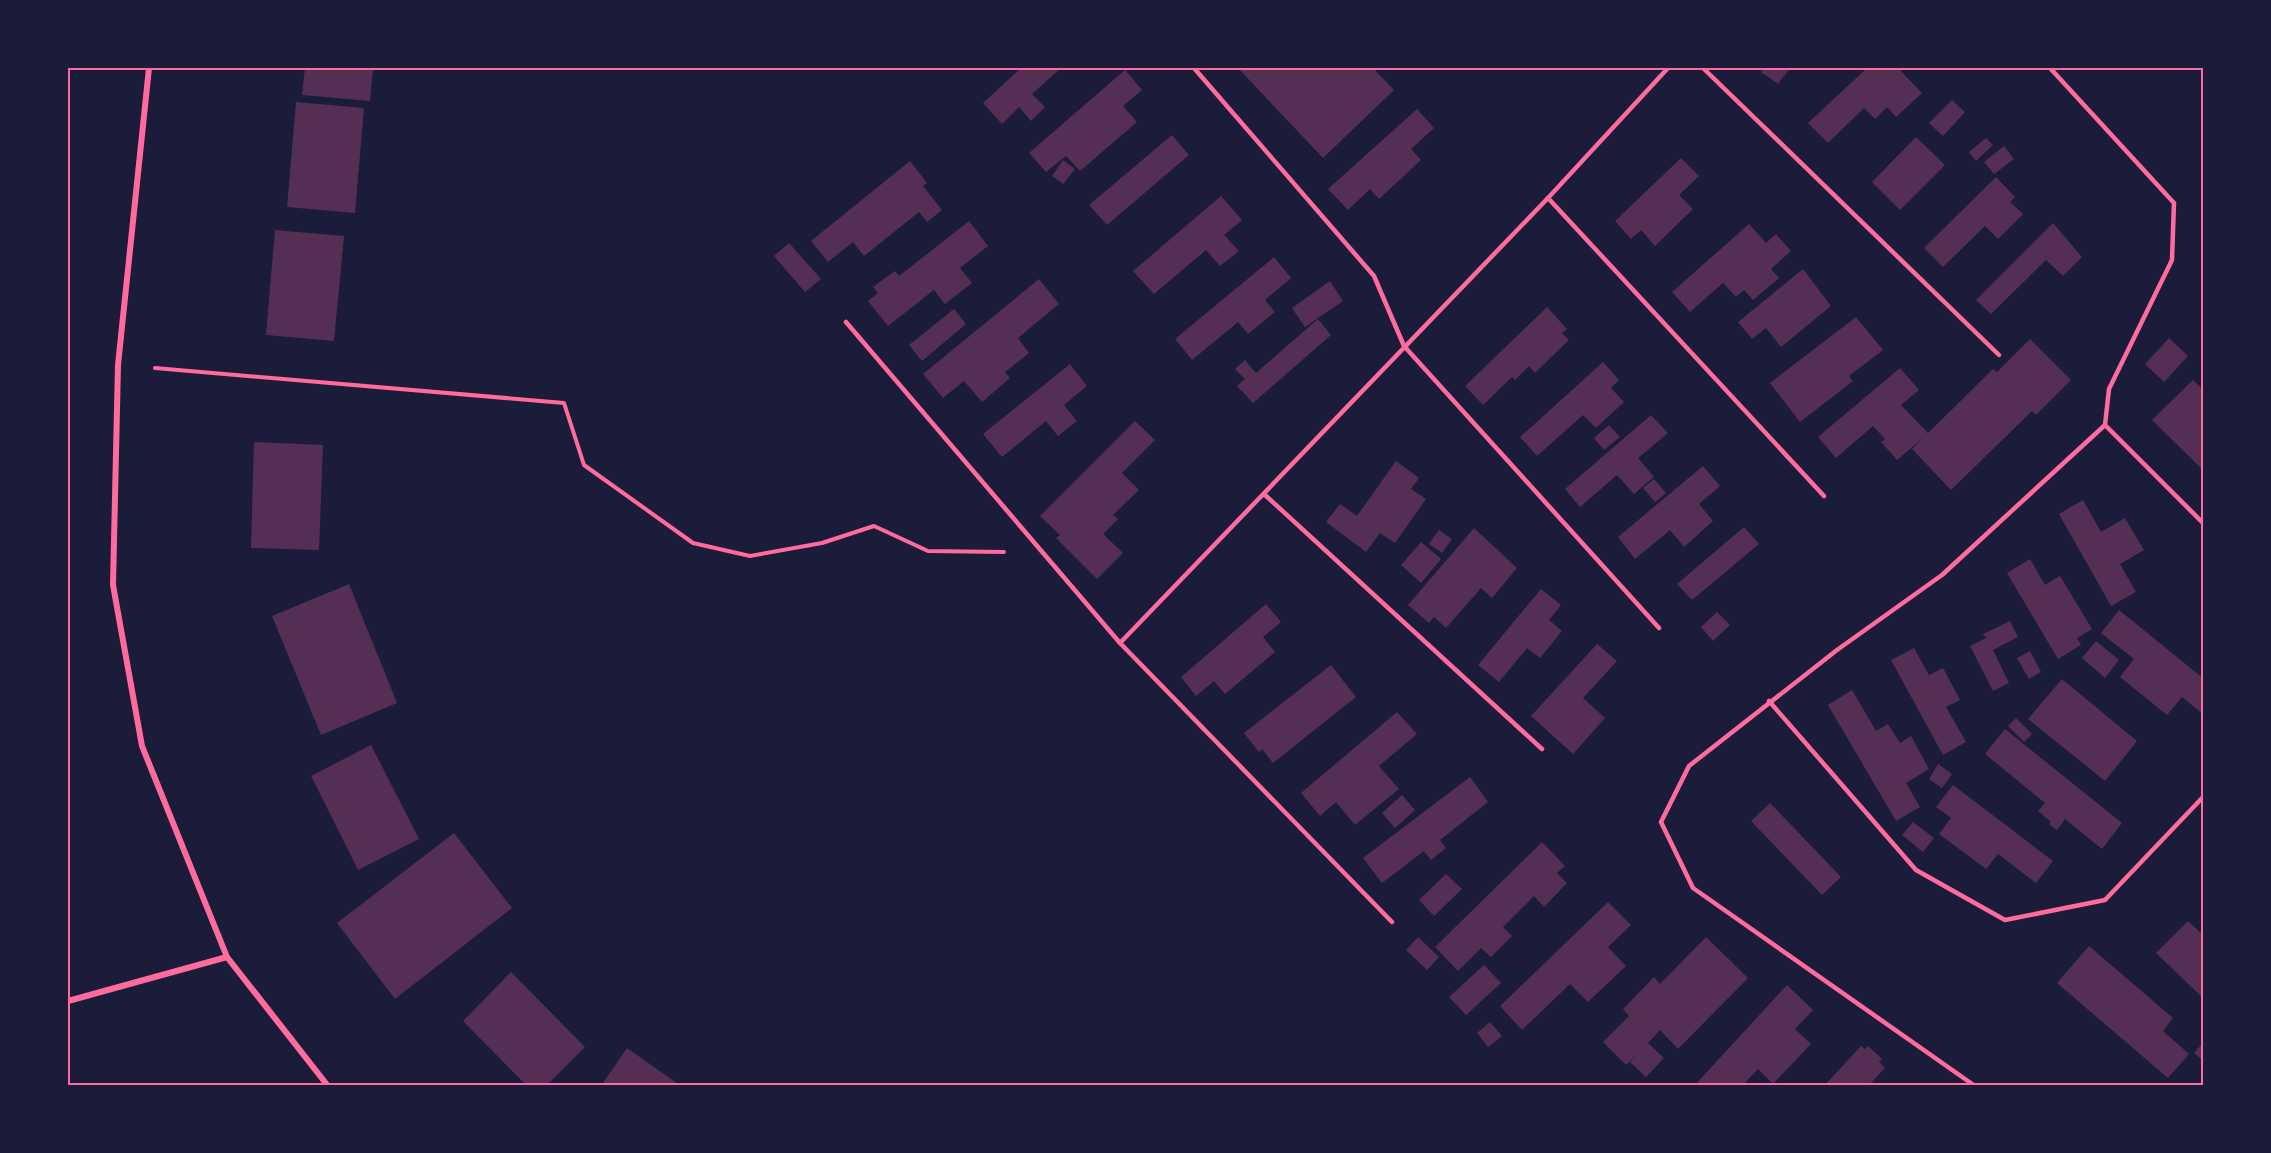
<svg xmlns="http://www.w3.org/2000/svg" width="2271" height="1153" font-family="'Exo 2',sans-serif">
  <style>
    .building { fill: #542f53 }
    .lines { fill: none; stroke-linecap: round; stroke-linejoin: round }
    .path { stroke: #ff6b9d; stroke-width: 4 }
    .service { stroke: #ff6b9d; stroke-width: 4.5 }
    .minor { stroke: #ff6b9d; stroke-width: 6 }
    .neatline { fill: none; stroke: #ff6b9d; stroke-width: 2 }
  </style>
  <rect width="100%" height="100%" fill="#1b1b3a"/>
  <g class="building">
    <path d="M305 68H373L370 101 302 95Z"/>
    <path d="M1021 68H1061L1032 94 1045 107 1031 121 1019 107 1002 124 983 103Z"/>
    <path d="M1238 68H1373L1394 90 1323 158Z"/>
    <path d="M1765 68H1790L1778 84 1761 72Z"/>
    <path d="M1867 68H1898L1922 93 1896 117 1887 107 1875 119 1864 108 1828 143 1808 123Z"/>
    <path d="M1125 70 1142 90 1123 106 1137 122 1080 171 1066 156 1046 172 1029 153Z"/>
    <path d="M1952 100 1965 112 1943 136 1929 123Z"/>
    <path d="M296 102 364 108 355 213 287 207Z"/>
    <path d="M1417 109 1434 128 1411 149 1421 160 1379 199 1370 189 1348 210 1328 189Z"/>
    <path d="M1172 135 1189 155 1107 225 1089 205Z"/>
    <path d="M1916 137 1945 165 1900 210 1872 182Z"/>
    <path d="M1986 138 1993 145 1976 161 1969 152Z"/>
    <path d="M2004 146 2014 159 1994 174 1984 162Z"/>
    <path d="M1681 158 1699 176 1679 195 1693 209 1655 246 1641 230 1631 239 1615 221Z"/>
    <path d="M1063 160 1075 169 1063 184 1052 176Z"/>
    <path d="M910 161 927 183 923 186 942 210 927 222 919 212 864 256 853 242 828 262 811 241Z"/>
    <path d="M1996 177 2015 197 2010 202 2023 214 1998 239 1985 226 1943 267 1924 248Z"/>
    <path d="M1221 196 1242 220 1224 235 1239 251 1220 266 1206 250 1154 294 1133 271Z"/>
    <path d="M969 221 988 246 960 268 972 283 945 304 934 290 888 326 868 301 878 293 873 287 895 271 899 276Z"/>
    <path d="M2053 223 2082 257 2063 276 2046 260 1991 314 1976 300Z"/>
    <path d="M1749 224 1766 243 1776 234 1791 251 1771 269 1779 278 1753 300 1744 290 1736 297 1723 283 1690 312 1672 292Z"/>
    <path d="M275 230 344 236 334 341 266 335Z"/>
    <path d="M789 243 821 279 805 292 774 256Z"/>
    <path d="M1274 257 1291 278 1265 300 1275 312 1248 334 1238 322 1192 360 1175 339Z"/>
    <path d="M1803 269 1831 306 1781 347 1766 328 1752 339 1738 322Z"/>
    <path d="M1039 279 1059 304 1018 338 1029 353 1005 372 1010 378 982 402 964 381 943 398 923 374Z"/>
    <path d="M1330 281 1343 301 1305 327 1292 308Z"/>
    <path d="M1547 307 1567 329 1562 333 1569 340 1535 373 1529 366 1515 380 1512 377 1483 405 1465 386Z"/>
    <path d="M954 309 966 324 922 361 909 345Z"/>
    <path d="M1856 317 1883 350 1849 376 1853 381 1800 422 1770 383Z"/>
    <path d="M1318 319 1331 335 1253 403 1237 386 1245 379 1235 369 1245 360 1256 373Z"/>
    <path d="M2169 338 2188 356 2164 382 2145 364Z"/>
    <path d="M2030 339 2071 380 2036 415 2032 411 1951 490 1912 449 1923 438 1897 460 1881 442 1885 439 1873 426 1836 458 1818 437 1900 368 1919 390 1901 405 1928 433 1993 369 1997 372Z"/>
    <path d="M1603 362 1619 380 1611 388 1624 402 1596 428 1583 415 1537 456 1520 437Z"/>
    <path d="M1070 364 1087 386 1064 405 1077 421 1058 436 1046 421 1002 457 983 434Z"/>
    <path d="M2193 380 2204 391V471L2152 420Z"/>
    <path d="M1651 415 1668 433 1638 458 1654 477 1634 494 1617 475 1580 507 1565 489Z"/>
    <path d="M1135 421 1155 440 1122 473 1139 490 1113 515 1118 519 1103 534 1123 553 1097 579 1056 538 1060 535 1040 516Z"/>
    <path d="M1609 425 1620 437 1604 450 1594 438Z"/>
    <path d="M254 442 323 445 319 550 251 548Z"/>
    <path d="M1396 461 1419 478 1411 489 1426 499 1395 543 1380 533 1366 552 1326 522 1340 504 1357 516Z"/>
    <path d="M1703 466 1720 486 1699 504 1713 521 1684 547 1670 530 1635 559 1618 537Z"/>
    <path d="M1654 479 1666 493 1655 502 1643 488Z"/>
    <path d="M2083 500 2101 532 2125 518 2144 550 2120 564 2136 592 2111 606 2059 514Z"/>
    <path d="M1744 527 1759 544 1692 600 1677 584Z"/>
    <path d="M1474 528 1517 568 1492 598 1481 588 1446 628 1434 617 1429 623 1408 605Z"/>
    <path d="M1439 530 1452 539 1442 553 1429 544Z"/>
    <path d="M1421 542 1441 559 1421 583 1401 565Z"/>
    <path d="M2030 559 2045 585 2060 576 2092 629 2077 638 2081 645 2058 659 2007 573Z"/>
    <path d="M349 584 397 703 321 735 272 616Z"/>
    <path d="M1541 589 1561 605 1549 620 1562 631 1540 658 1527 648 1499 682 1478 665Z"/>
    <path d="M1266 604 1281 622 1263 637 1275 652 1225 694 1214 681 1196 696 1181 677Z"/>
    <path d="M2119 610 2204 679V715L2182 697 2167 715 2120 677 2134 659 2101 633Z"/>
    <path d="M1717 612 1730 625 1713 641 1701 627Z"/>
    <path d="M2010 621 2018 637 1993 650 2009 683 1993 691 1970 646 1986 638 1983 634Z"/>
    <path d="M2096 641 2119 660 2105 678 2082 658Z"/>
    <path d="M1597 644 1617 661 1583 698 1605 718 1573 754 1531 716Z"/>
    <path d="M1914 648 1929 675 1943 668 1960 700 1946 707 1966 742 1943 755 1891 660Z"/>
    <path d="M2030 651 2041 672 2029 679 2017 658Z"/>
    <path d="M1331 665 1356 697 1273 763 1262 749 1259 752 1244 733Z"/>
    <path d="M2062 679 2137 741 2105 781 2028 719Z"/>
    <path d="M1852 690 1876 731 1888 724 1900 743 1911 736 1929 769 1906 783 1920 807 1896 821 1828 705Z"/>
    <path d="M1397 712 1417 734 1379 766 1399 789 1355 825 1336 802 1320 816 1301 793Z"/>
    <path d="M2016 718 2032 734 2024 742 2008 726Z"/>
    <path d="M2005 729 2122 823 2102 849 2065 819 2057 830 2049 824 2051 822 2038 811 2045 803 1985 754Z"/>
    <path d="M371 745 419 839 358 870 311 776Z"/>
    <path d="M1938 764 1952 774 1942 788 1929 779Z"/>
    <path d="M1470 777 1488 802 1440 840 1446 848 1431 860 1424 851 1382 883 1363 858Z"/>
    <path d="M1953 785 2053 861 2036 883 1998 854 1986 869 1939 834 1951 818 1936 807Z"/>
    <path d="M1402 795 1415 810 1395 828 1382 813Z"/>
    <path d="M1770 803 1841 877 1822 895 1751 821Z"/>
    <path d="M1913 822 1934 838 1923 852 1902 835Z"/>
    <path d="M454 833 512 908 395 999 337 923Z"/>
    <path d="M1542 842 1565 866 1557 873 1567 883 1544 907 1534 896 1503 927 1512 936 1491 957 1481 948 1458 971 1435 947Z"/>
    <path d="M1446 874 1462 889 1434 916 1419 900Z"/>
    <path d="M1608 902 1631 925 1608 947 1626 966 1588 1002 1570 984 1522 1030 1500 1006Z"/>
    <path d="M2188 921 2204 936V999L2156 953Z"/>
    <path d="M1418 937 1439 957 1427 970 1406 950Z"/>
    <path d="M1706 937 1748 978 1678 1049 1660 1030 1648 1043 1664 1058 1646 1077 1630 1062 1639 1052 1626 1065 1603 1042 1629 1016 1623 1009 1654 977 1660 984Z"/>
    <path d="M2089 946 2173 1018 2163 1031 2189 1054 2168 1078 2057 983Z"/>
    <path d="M1484 965 1501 983 1466 1015 1449 997Z"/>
    <path d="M511 972 585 1047 546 1086H527L463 1021Z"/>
    <path d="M1787 985 1813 1010 1795 1029 1811 1044 1773 1084 1758 1069 1742 1086H1694Z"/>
    <path d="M1490 1022 1502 1036 1488 1047 1477 1033Z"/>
    <path d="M2204 1042V1061L2194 1053Z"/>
    <path d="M1861 1046 1865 1049 1868 1046 1882 1059 1879 1062 1885 1068 1868 1086H1824Z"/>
    <path d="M627 1048 681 1086H601Z"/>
  </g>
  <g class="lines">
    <path class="path" d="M155 368 564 403 584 465 693 543 750 556 822 543 874 526 928 551 1004 552"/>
    <g class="service">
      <path d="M1194 68 1374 276 1404 346 1659 628"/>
      <path d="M1703 68 1999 355"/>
      <path d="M1548 198 1824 496"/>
      <path d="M846 322 1120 643 1392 922"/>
      <path d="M2105 425 2204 524"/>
      <path d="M1264 494 1542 749"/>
      <path d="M1120 643 1548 198 1668 68"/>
      <path d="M1769 701 1916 870 2005 920 2105 900 2204 796"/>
      <path d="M1975 1086 1693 888 1661 822 1689 766 1837 650 1942 575 2105 425 2109 389 2172 260 2174 203 2050 68"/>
    </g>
    <g class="minor">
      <path d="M149 68 118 365 113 585 142 746 227 957 328 1086"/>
      <path d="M68 1001 227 957"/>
    </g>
  </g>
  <rect width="2271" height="1153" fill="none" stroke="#1b1b3a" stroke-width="138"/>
  <rect x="69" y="69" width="2133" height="1015" class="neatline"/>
</svg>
